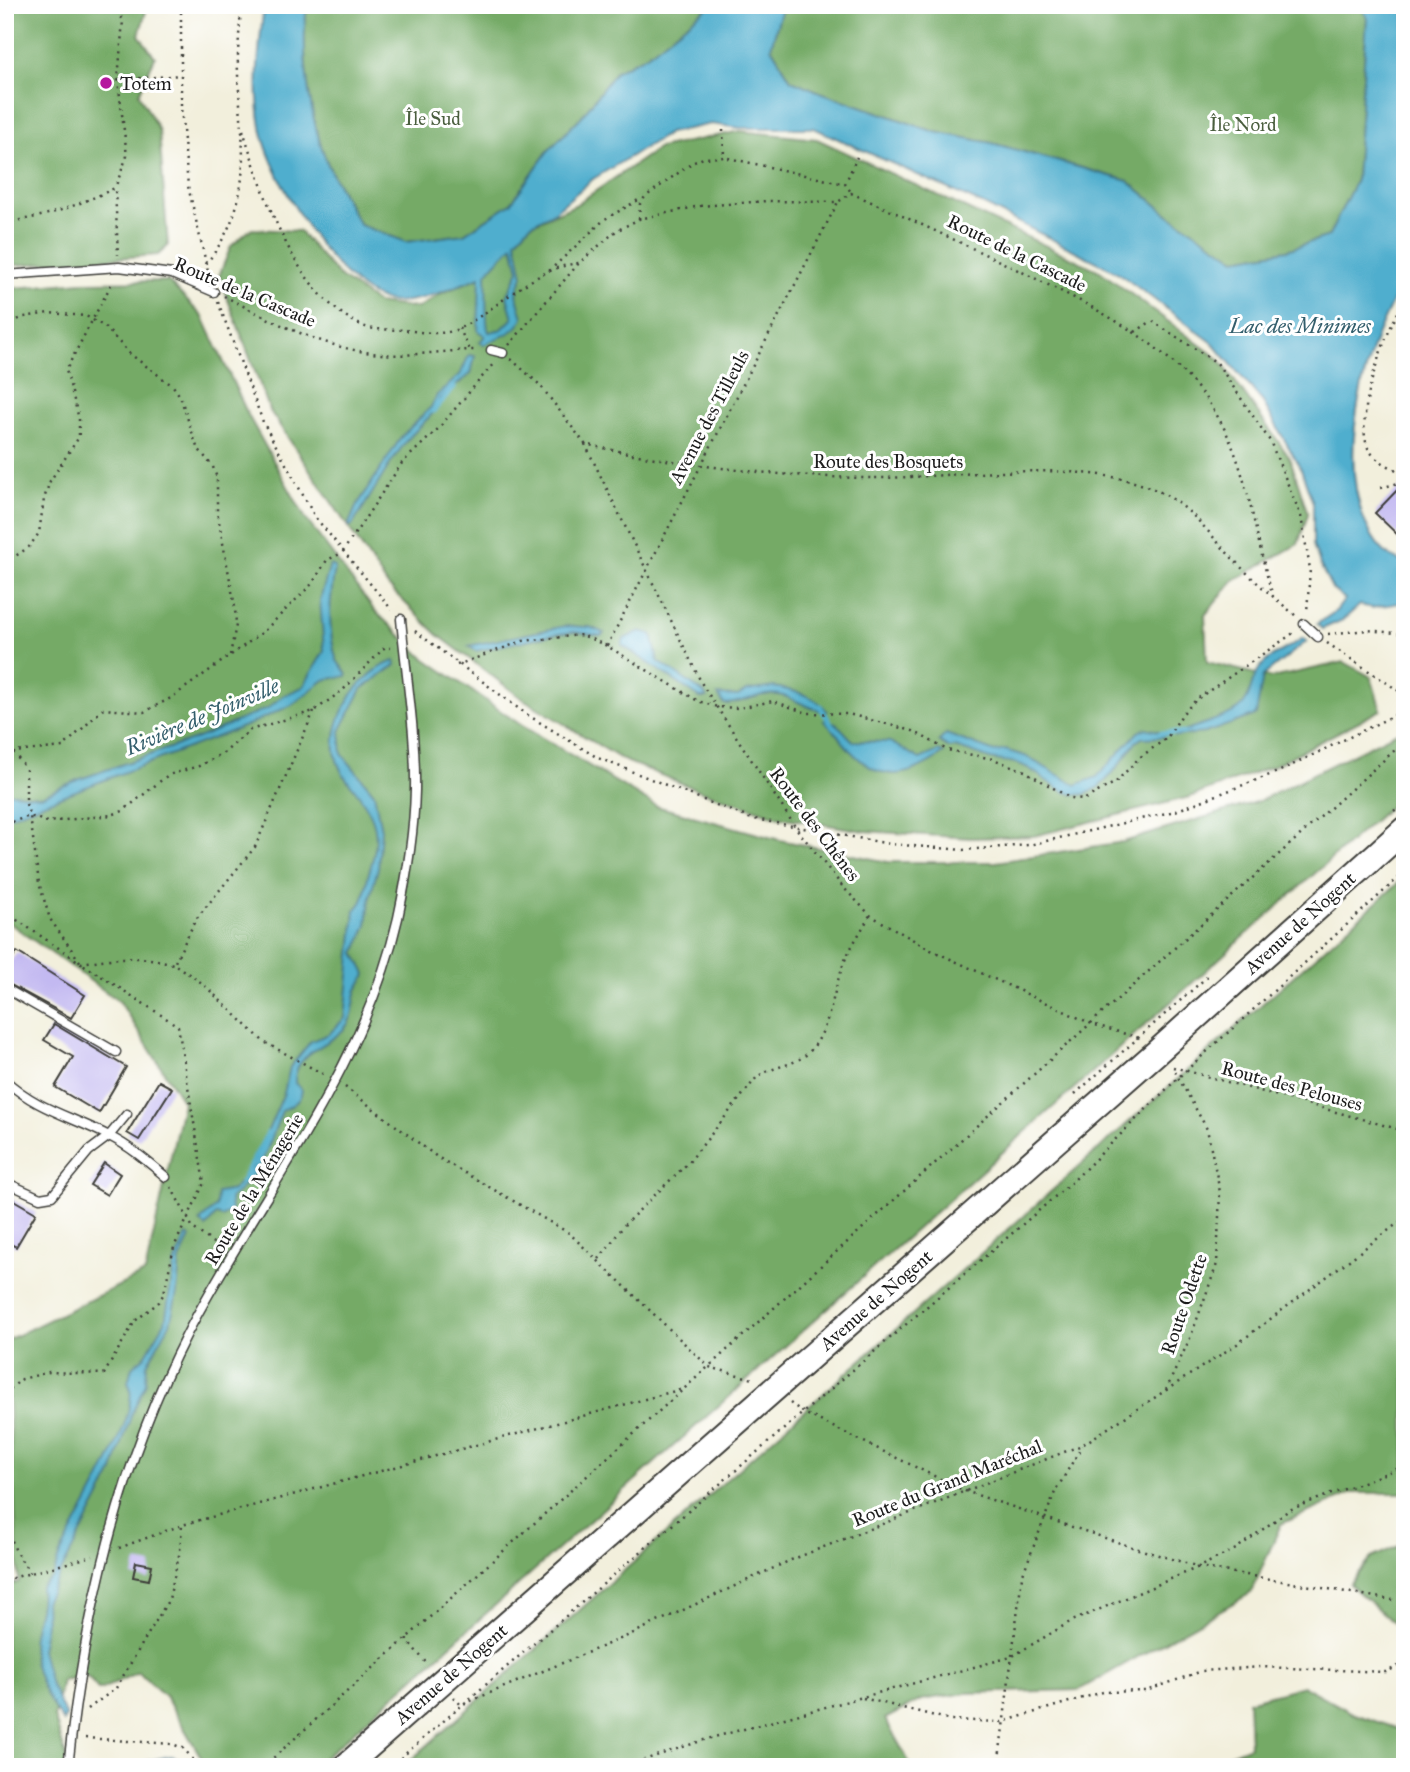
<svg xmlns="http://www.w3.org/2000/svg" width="1410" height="1772" font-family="'IM FELL Great Primer',serif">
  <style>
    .forest { fill: #75aa66; stroke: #486341; stroke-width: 2 }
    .water { fill: #50aece; stroke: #366575; stroke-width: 2; fill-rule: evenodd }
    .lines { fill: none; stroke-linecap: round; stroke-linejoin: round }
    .stream { stroke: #50aece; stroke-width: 5 }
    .building { fill: #c3b9f1 }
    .lane-casing { stroke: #3c3c39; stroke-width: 11 }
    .primary-casing { stroke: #3c3c39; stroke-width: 28 }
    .path { stroke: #3c3c39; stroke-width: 2.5; stroke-dasharray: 2 5; stroke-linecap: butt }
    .lane { stroke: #fff; stroke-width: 8 }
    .primary { stroke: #fff; stroke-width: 24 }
    .poi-dot { fill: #b5179e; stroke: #fff; stroke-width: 2.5 }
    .labels { text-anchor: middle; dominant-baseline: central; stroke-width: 6; stroke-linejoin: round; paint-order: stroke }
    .poi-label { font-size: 19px; fill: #1c1c1c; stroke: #fff; text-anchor: start }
    .park-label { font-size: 19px; fill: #4b5f3f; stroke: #fff }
    .street-label { font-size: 19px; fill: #1c1c1c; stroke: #fff }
    .water-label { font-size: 21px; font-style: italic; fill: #335e6c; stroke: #fff }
  </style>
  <rect width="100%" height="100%" fill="#fff"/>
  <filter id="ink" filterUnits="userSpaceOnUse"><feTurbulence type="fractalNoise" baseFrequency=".0143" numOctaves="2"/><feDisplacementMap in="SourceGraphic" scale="14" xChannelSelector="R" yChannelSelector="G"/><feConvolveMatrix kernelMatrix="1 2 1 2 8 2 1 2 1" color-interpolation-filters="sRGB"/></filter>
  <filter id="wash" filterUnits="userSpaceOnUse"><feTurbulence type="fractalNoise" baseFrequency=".00686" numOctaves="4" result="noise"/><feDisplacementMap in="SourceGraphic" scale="28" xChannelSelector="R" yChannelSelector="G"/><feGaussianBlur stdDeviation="1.57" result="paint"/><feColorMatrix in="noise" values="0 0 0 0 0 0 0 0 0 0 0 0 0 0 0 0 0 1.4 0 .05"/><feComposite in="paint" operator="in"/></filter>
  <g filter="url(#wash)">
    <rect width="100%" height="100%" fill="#f2efdc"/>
    <g class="forest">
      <path d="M5 5H148L139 35 155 57 139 94 159 131 168 246 158 255 5 266Z"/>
      <path d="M307 5H711L647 55 616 71 582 116 548 151 511 203 464 234 406 242 360 225C350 206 338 187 329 167 310 123 300 52 307 5Z"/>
      <path d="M783 5H1361L1367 18 1356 180 1329 236 1287 250 1236 259 1169 215 1128 181 992 143 935 132 820 92 791 80 771 47Z"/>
      <path d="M740 131 817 139 1100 271 1219 359 1290 458 1308 514 1298 544 1233 581 1205 615 1207 662 1272 678 1344 662 1371 677 1381 710 1273 766 1190 797 1034 836 971 838 864 831 779 817 701 791 623 760 520 697 438 635 388 586 270 411 219 276 231 246 251 229 299 231 338 275 377 303 418 308 442 293 484 275 530 225 575 205 659 148Z"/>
      <path d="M168 281 203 317 249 417 306 519 374 610 423 657 521 725 656 806 780 840 888 862H996L1123 842 1259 801 1405 728V793L314 1767H207L165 1696 138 1672 102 1689H98L87 1676 62 1680 54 1716 69 1767H5V1587L19 1582 5 1341 145 1273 183 1102 120 1002 5 920V289L82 282Z"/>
      <path d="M1405 877V1493H1352L1281 1524 1251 1593 1079 1690 966 1693 921 1700 885 1719 912 1767H403Z"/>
      <path d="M1405 1543V1633L1349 1584 1371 1558Z"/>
      <path d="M1303 1686 1354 1714 1405 1731V1767H1198L1250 1746 1248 1701Z"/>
    </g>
    <g class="water">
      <path d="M264 5H307C300 52 310 123 329 167 338 187 349 206 360 225L406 242 464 234 511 203 548 151 582 116 616 71 647 55 711 5H783L771 47 791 80 820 92 935 132 992 143 1128 181 1169 215 1236 259 1287 250 1329 236 1356 180 1367 18 1361 5H1405V281C1364 343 1337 452 1365 522 1373 540 1384 558 1405 562V602L1372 608 1360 605 1343 620 1322 629 1317 624 1336 611 1345 599 1333 590 1321 567 1313 545V503L1301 469 1263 402 1213 343 1117 272 984 205 814 128H740L711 124 669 133 593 179 554 212 530 225 516 240 523 276C514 293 517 299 523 317 516 335 498 336 484 345L480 342 485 336 478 331 480 277C454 287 427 300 399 302 343 305 269 175 261 127 254 86 259 47 264 5ZM513 245 519 270 507 297 513 318 502 329 489 332C485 326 487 286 486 273Z"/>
      <path d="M469 355 475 356 471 374 440 398 435 411 407 440 390 464 352 526H348L356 507 402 436 431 407 437 395 460 375Z"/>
      <path d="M330 565 335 567C330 600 327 626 336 658 338 665 346 669 347 676L324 680 292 705 248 725 5 818V792L41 796 77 780 198 738 268 708 284 695 303 687 324 651 320 600Z"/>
      <path d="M565 626 590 627 604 633 601 636 574 632 551 635 476 651 468 646Z"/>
      <path d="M640 631 652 634 658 661 704 693 707 698H700L622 645 624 639Z"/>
      <path d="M1303 638 1307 641 1263 676 1256 715 1205 733 1176 736C1182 728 1225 720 1240 708 1252 698 1250 681 1259 669 1269 655 1290 648 1303 638Z"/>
      <path d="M395 661 396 665 362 689 340 731 342 754 374 793 381 830 378 868 370 897 367 925 355 953 366 974C364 981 357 987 356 993 353 1007 354 1018 344 1029 327 1048 294 1051 295 1083L302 1090C301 1102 291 1106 282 1111 264 1154 268 1165 230 1199L231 1210 222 1217 216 1215 206 1227 200 1221 216 1207 217 1193 233 1190 252 1168 284 1093 290 1067 311 1041 329 1034 345 1018 355 910C366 900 365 889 368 876 374 856 380 838 372 818 367 805 360 796 352 786 325 756 332 724 353 693 363 680 379 665 395 661Z"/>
      <path d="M774 687C793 691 815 694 827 711 813 712 795 698 779 695 758 692 744 704 724 704L718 695 738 696 746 691Z"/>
      <path d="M827 720 836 723 853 741 890 742 920 759 938 751 944 753C915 773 888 786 857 757 845 747 837 732 824 721Z"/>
      <path d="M1146 728 1167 733 1163 737 1142 738 1136 742C1123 758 1108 785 1088 793 1066 802 1044 776 1026 767 1014 760 1002 762 990 759 978 755 966 750 954 747L949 748 939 741 946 734 995 752 1005 750 1025 756 1076 785 1097 777 1138 732Z"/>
      <path d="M187 1235 190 1237 180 1260 177 1293 170 1324 147 1364 146 1383 132 1413 112 1474 45 1602 46 1624 41 1650 49 1681 66 1716 63 1722C47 1698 28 1665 33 1635 35 1619 43 1605 40 1588 43 1583 48 1582 52 1577 56 1572 56 1564 59 1557 73 1525 145 1413 128 1382L132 1367 145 1356 165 1322 175 1261Z"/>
      <path d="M170 1756 184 1760 192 1767H122Z"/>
    </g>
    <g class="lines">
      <g class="stream">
        <path d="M433 411 454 387"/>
        <path d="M820 706 831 724"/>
        <path d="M1161 733H1183"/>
        <path d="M241 1183 268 1133"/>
      </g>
    </g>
    <g id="blocks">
      <g class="building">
        <path d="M1405 482V542L1375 513Z"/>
        <path d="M17 952 85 995 71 1018 5 982V970Z"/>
        <path d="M54 1024 126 1067 99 1113 55 1087 73 1057 44 1040Z"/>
        <path d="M159 1081 172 1088 139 1140 127 1133Z"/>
        <path d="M104 1163 120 1174 107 1195 90 1185Z"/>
        <path d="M5 1195 36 1213 16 1247 5 1241Z"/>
        <path d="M136 1562 152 1565 149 1580 133 1577Z"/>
      </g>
    </g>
  </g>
  <g filter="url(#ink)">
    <use href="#blocks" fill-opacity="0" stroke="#3c3c39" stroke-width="2"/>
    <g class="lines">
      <g class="lane-casing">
        <g id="lane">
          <path d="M5 275 119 267 172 274 214 292"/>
          <path d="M491 350 503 353"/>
          <path d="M1304 624 1318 637"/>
          <path d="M5 988 116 1052"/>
          <path d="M5 1080C38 1110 71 1116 109 1136 131 1147 148 1162 166 1177"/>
          <path d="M5 1182 40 1198 52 1196 89 1151 109 1136 127 1114"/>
          <path d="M5 1249 6 1250"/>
          <path d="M68 1767C84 1616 118 1467 188 1332 260 1194 363 1072 398 918 407 876 414 833 415 790 416 733 406 676 401 619"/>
        </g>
      </g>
      <g class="primary-casing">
        <path id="primary" d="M345 1767 1157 1052 1405 829"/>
      </g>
      <g class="path">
        <path d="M114 5 123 20 118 80 127 156 115 188"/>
        <path d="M181 5V107L188 186 209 276"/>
        <path d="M118 80 181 75"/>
        <path d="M243 130C264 196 294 295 363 326 374 331 393 329 405 330 421 332 443 336 458 329 499 309 532 268 579 263"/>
        <path d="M723 130 724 157"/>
        <path d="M845 184 857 157"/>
        <path d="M639 219 640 204 645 197 692 163 703 158 724 157 845 184 851 192"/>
        <path d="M5 222C46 218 78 205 115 188L118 255"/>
        <path d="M206 264C256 200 242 150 238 75 237 52 240 28 241 5"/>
        <path d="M549 271 605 219 642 198"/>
        <path d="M224 296C274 322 324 349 381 354 412 357 446 350 478 350"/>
        <path d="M1405 301C1386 328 1352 419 1369 450 1377 462 1393 468 1405 474"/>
        <path d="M218 302 263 422 315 517 392 610"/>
        <path d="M5 325 24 317 49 313 86 316 105 327 130 354 173 386 180 396 197 447 213 467 217 478V511L235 607 236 625 230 655"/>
        <path d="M459 328 470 350"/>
        <path d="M1135 332 1152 321 1217 363 1270 441 1301 516 1310 569 1307 612"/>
        <path d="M509 345 579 263 616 231 639 219 700 206 767 201 838 202 851 193C908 218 964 244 1020 271 1099 310 1185 348 1226 432 1250 482 1256 543 1273 596"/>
        <path d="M511 359 540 385 585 444C678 465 773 477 869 478 953 479 1090 454 1164 494 1194 510 1213 539 1237 563 1255 582 1276 599 1296 616"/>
        <path d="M585 444 703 686 796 828 843 887 870 915 931 950 1092 1024 1139 1038"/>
        <path d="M1381 488 1405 481"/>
        <path d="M5 563 29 547 39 533 44 499 50 481 79 437V419L66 370 113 281"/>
        <path d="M415 631 526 714 598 758 749 818 890 844 963 850 1029 845 1175 811 1280 771 1405 710"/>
        <path d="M1328 634 1367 630 1405 634"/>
        <path d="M1327 643 1405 695"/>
        <path d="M607 646 838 202"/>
        <path d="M457 665 523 641 582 635 607 646 698 701 717 707 739 708 773 701 807 713 848 714 913 731 947 750 993 759 1025 771 1070 798 1085 799 1116 782 1139 758 1167 738 1183 713 1197 699 1295 632"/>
        <path d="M314 711 255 847 196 919 174 964 202 983 264 1042 325 1075"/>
        <path d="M5 741 26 769V804L30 816 39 883 50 919 81 963 178 1026 204 1183 174 1247 164 1293 159 1302 135 1321 104 1374 49 1372 22 1379 5 1393"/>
        <path d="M5 753 63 747 103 709 144 712 171 698 263 632 312 584 327 560 342 553 402 463 438 429 494 363"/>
        <path d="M1394 811 1405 801"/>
        <path d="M5 824 30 816 47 822 111 815 123 811 168 775 199 766 225 752 250 730 314 711 342 691 385 647 390 648"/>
        <path d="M5 912 81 963C114 958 140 954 173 964"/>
        <path d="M1173 1067 1405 1131"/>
        <path d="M345 1087 437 1157 569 1233 709 1367 753 1379"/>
        <path d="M1075 1094 1209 975"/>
        <path d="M171 1187 193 1228 220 1248"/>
        <path d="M599 1259 625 1224 689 1162 757 1077C773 1066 793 1066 807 1054 829 1034 832 995 842 968 848 950 861 932 870 915"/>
        <path d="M1166 1390 1191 1336 1217 1264 1220 1192 1207 1129 1173 1068"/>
        <path d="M790 1403 804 1413 965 1491 1135 1548 1199 1567 1405 1602"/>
        <path d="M5 1521 16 1552 30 1573"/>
        <path d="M119 1548 182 1525 682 1389"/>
        <path d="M5 1580 93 1556"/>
        <path d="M406 1639 428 1665"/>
        <path d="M454 1697 461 1705 625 1637 791 1560 1082 1445 1237 1344 1405 1218"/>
        <path d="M863 1698 951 1720 1002 1722 1103 1692 1146 1691 1202 1671 1262 1667 1386 1672 1405 1663"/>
        <path d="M88 1709 116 1688 169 1599 180 1551 182 1525"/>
        <path d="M85 1738 172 1744 183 1748 200 1767"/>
        <path d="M263 1767 1405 741"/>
        <path d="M390 1767 1072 1182 1180 1076 1405 872"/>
        <path d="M623 1767 707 1739 1011 1657 1070 1622 1199 1567 1236 1549 1289 1510 1405 1466"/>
        <path d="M998 1767 1022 1576 1055 1492 1082 1446"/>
      </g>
      <use href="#lane" class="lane"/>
      <use href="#primary" class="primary"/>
    </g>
  </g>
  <circle class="poi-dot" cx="106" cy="83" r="7"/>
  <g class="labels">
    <g class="poi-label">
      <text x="120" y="83">Totem</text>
    </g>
    <g class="park-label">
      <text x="433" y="118">Île Sud</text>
      <text x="1243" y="124">Île Nord</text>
    </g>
    <g class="street-label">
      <text transform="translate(1017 253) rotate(26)">Route de la Cascade</text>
      <text transform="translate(245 292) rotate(23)">Route de la Cascade</text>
      <text transform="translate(709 417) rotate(-62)">Avenue des Tilleuls</text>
      <text x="888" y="461">Route des Bosquets</text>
      <text transform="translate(815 824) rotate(53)">Route des Chênes</text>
      <text transform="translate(1300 923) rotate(-42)">Avenue de Nogent</text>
      <text transform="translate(1292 1086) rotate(15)">Route des Pelouses</text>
      <text transform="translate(254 1189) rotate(-59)">Route de la Ménagerie</text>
      <text transform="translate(876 1300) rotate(-41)">Avenue de Nogent</text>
      <text transform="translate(1184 1304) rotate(-71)">Route Odette</text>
      <text transform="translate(947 1483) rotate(-22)">Route du Grand Maréchal</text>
      <text transform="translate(451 1674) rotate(-41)">Avenue de Nogent</text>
    </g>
    <g class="water-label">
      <text x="1300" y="326">Lac des Minimes</text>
      <text transform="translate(202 717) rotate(-23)">Rivière de Joinville</text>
    </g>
  </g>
  <rect width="1410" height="1772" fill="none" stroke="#fff" stroke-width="28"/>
</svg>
